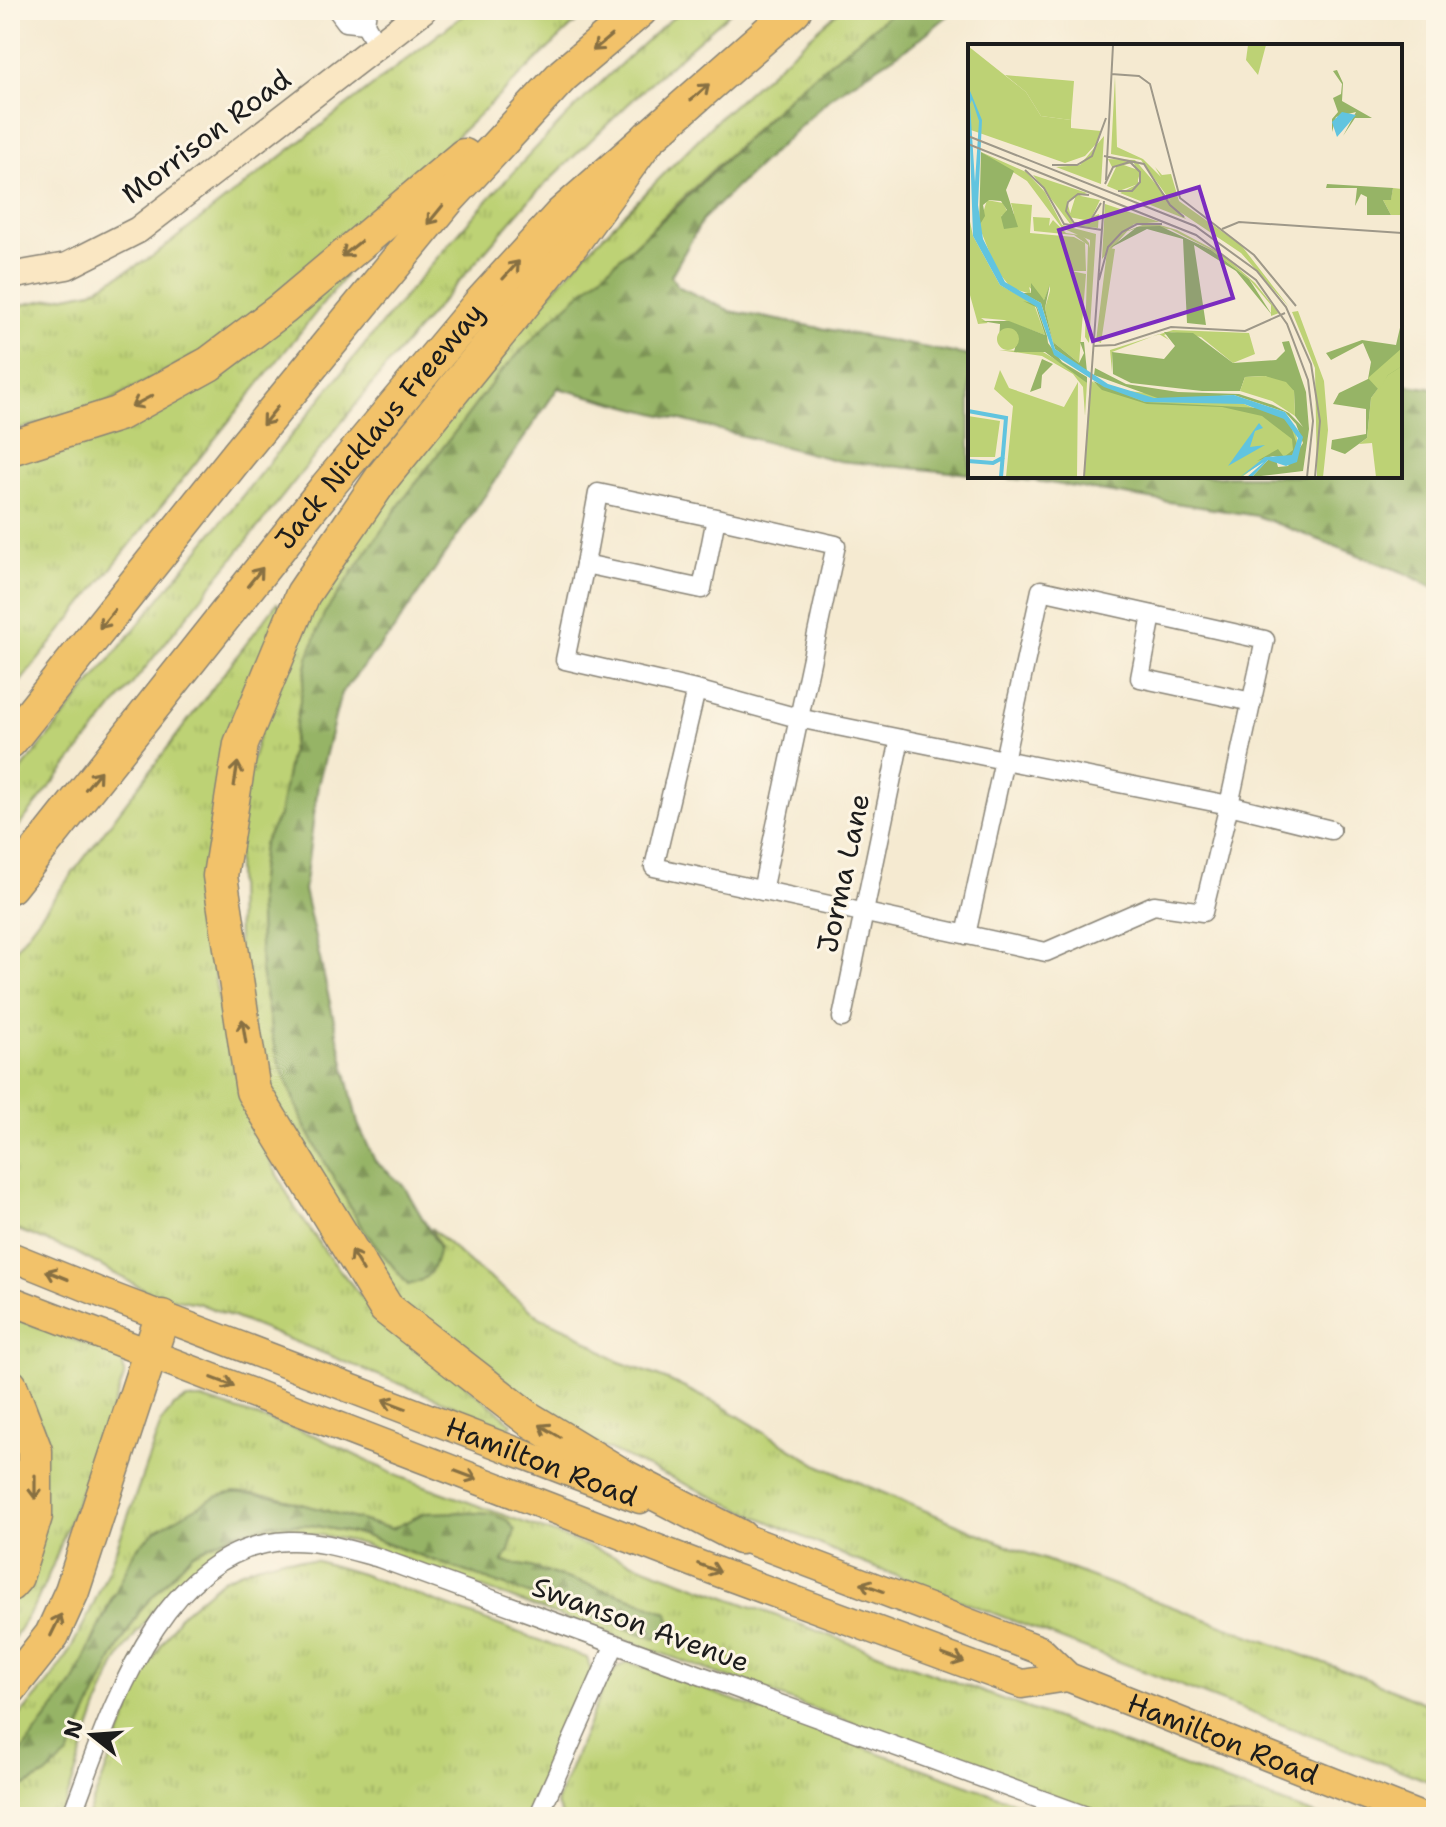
<svg xmlns="http://www.w3.org/2000/svg" width="1446" height="1827" font-family="'Shantell Sans',sans-serif">
  <style>
    .grass { fill: url(#grass-tufts); stroke: #6c7748; stroke-width: 2 }
    .forest { fill: url(#forest-firs); stroke: #596841; stroke-width: 2 }
    .lines { fill: none; stroke-linecap: round; stroke-linejoin: round }
    .minor-casing { stroke: #888376; stroke-width: 21 }
    .secondary-casing { stroke: #888376; stroke-width: 29 }
    .primary-casing { stroke: #888376; stroke-width: 31 }
    .motorway-casing { stroke: #888376; stroke-width: 37 }
    .minor { stroke: #fff; stroke-width: 18 }
    .secondary { stroke: #fae7c3; stroke-width: 26 }
    .primary { stroke: #f2c26a; stroke-width: 28 }
    .motorway { stroke: #f2c26a; stroke-width: 34 }
    .oneway { stroke: #876f43 }
    .labels { text-anchor: middle; dominant-baseline: central; stroke-width: 6; stroke-linejoin: round; paint-order: stroke }
    .street-label { font-size: 28px; fill: #1c1c1c; stroke: #fcf5e5 }
    .inset-river { fill: none; stroke: #61c4df; stroke-width: 4 }
    .inset-road { fill: none; stroke: #9e9889; stroke-width: 2 }
    .view { fill: #7b2cbf; fill-opacity: 0.15; stroke: #7b2cbf; stroke-width: 4 }
    .inset-edge { fill: none; stroke: #1c1c1c; stroke-width: 4 }
  </style>
  <defs>
    <pattern id="grass-tufts" width="24" height="20" patternUnits="userSpaceOnUse" patternTransform="scale(2)"><rect width="24" height="20" fill="#bdd275"/><path d="M3 7l-1-3M5 7V3M7 7l1-3M15 17l-1-3M17 17v-4M19 17l1-3" fill="none" stroke="#a2b465"/></pattern>
    <pattern id="forest-firs" width="22" height="20" patternUnits="userSpaceOnUse" patternTransform="scale(2)"><rect width="22" height="20" fill="#96b466"/><path d="M5 1l3.5 6h-7zM16 11l3.5 6h-7z" fill="#7a9253"/></pattern>
  </defs>
  <rect width="100%" height="100%" fill="#fcf5e5"/>
  <filter id="ink" filterUnits="userSpaceOnUse"><feTurbulence type="fractalNoise" baseFrequency=".0125" numOctaves="2"/><feDisplacementMap in="SourceGraphic" scale="16" xChannelSelector="R" yChannelSelector="G"/><feConvolveMatrix kernelMatrix="1 2 1 2 8 2 1 2 1" color-interpolation-filters="sRGB"/></filter>
  <filter id="wash" filterUnits="userSpaceOnUse"><feTurbulence type="fractalNoise" baseFrequency=".006" numOctaves="4" result="noise"/><feDisplacementMap in="SourceGraphic" scale="32" xChannelSelector="R" yChannelSelector="G"/><feGaussianBlur stdDeviation="1.8" result="paint"/><feColorMatrix in="noise" values="0 0 0 0 0 0 0 0 0 0 0 0 0 0 0 0 0 1.4 0 .05"/><feComposite in="paint" operator="in"/></filter>
  <g filter="url(#wash)">
    <rect width="100%" height="100%" fill="#f5ead1"/>
    <g class="grass">
      <path d="M470 10H589L439 153 301 276 196 357 115 402 10 432V307L92 291 153 256Z"/>
      <path d="M682 10H733L648 85 530 199 394 357 10 837V784C107 663 204 543 302 422 419 277 538 130 682 10Z"/>
      <path d="M840 10H895L796 90 499 374 400 504 324 615 308 658 279 816 263 844 258 890 261 971 275 1051 303 1123 362 1228 408 1285 439 1247 431 1228 471 1264 541 1318 572 1331 617 1361 668 1380 722 1406 820 1466 1016 1549 1365 1678 1436 1708V1784L850 1558 567 1431 397 1302 303 1165 259 1063 238 963 237 862 244 786 279 668 343 553 515 333 588 251 721 116Z"/>
      <path d="M346 275 10 695V454Z"/>
      <path d="M277 603 282 608 210 916 215 980 226 1042 247 1107 268 1157 295 1208 329 1257 365 1301 512 1423 510 1428 198 1303 154 1295 75 1252 10 1227V956Z"/>
      <path d="M10 1316 109 1353C121 1359 125 1362 124 1377L52 1567 36 1603 10 1644V1599L29 1561 10 1372Z"/>
      <path d="M187 1399H202L316 1436 398 1476 1321 1817H1110L365 1545C269 1516 208 1539 148 1618 136 1634 122 1650 114 1668 92 1715 79 1769 60 1817H10V1794L46 1775 141 1609 193 1553 236 1533 273 1524 311 1525 362 1535 655 1639 666 1633 631 1598 530 1567 502 1562 492 1514 424 1513 393 1529 272 1496 113 1595 74 1682 20 1754 10 1763V1726C25 1710 41 1693 54 1675 104 1603 131 1503 162 1421L174 1406Z"/>
      <path d="M10 1417 23 1462 24 1496 10 1552Z"/>
      <path d="M283 1558 317 1561 361 1574 587 1658 592 1673 534 1817H87L146 1670 179 1616 223 1579 256 1565Z"/>
      <path d="M629 1662 1056 1817H563L556 1803 606 1680 617 1667Z"/>
    </g>
    <g class="forest">
      <path d="M895 10H955L913 44 831 97 703 219 671 276 677 286 730 311 970 356V474L839 461 558 388 393 631 341 693 318 785 304 890 358 1124 375 1161 404 1186 439 1247C434 1269 432 1279 408 1285L362 1228 303 1123 275 1051 261 971 258 890 263 844 279 816 308 658 324 614 400 504 499 374 552 319 679 205 796 90Z"/>
      <path d="M1400 384 1436 389V589L1405 573 1257 516 1043 482 988 476H1400Z"/>
      <path d="M234 1492 272 1496 392 1529 424 1513 460 1512 492 1514 507 1520 515 1530 509 1551 503 1562 530 1567 631 1598 668 1613 670 1622 665 1633 655 1639 363 1535 311 1525 273 1524 236 1533 193 1553 141 1609 115 1653 68 1756 46 1775 10 1794V1763L20 1754 74 1682 135 1550 156 1530 215 1497Z"/>
    </g>
  </g>
  <g filter="url(#ink)">
    <g class="lines">
      <g class="minor-casing">
        <g id="minor">
          <path d="M337 10 346 22 365 24"/>
          <path d="M367 10 365 24 377 45"/>
          <path d="M716 518 598 493 585 564 702 589 716 518 836 545 762 891"/>
          <path d="M585 564 565 660 696 690"/>
          <path d="M1041 590 1265 640 1229 805 1004 760Z"/>
          <path d="M1152 615 1140 678 1252 702"/>
          <path d="M966 935 1004 760 798 718 696 690 654 867 1046 952 1154 905 1203 912 1229 805 1331 830"/>
          <path d="M842 1018 900 739"/>
          <path d="M71 1817C109 1718 159 1545 289 1541 320 1540 349 1550 379 1558L1089 1817"/>
          <path d="M538 1817 615 1644"/>
        </g>
      </g>
      <g class="secondary-casing">
        <path id="secondary" d="M10 276 67 266 138 230 423 10"/>
      </g>
      <g class="primary-casing">
        <g id="primary">
          <path id="s1" d="M10 1256 104 1294 640 1499"/>
          <path d="M10 1300 723 1574 1022 1684 1068 1677"/>
          <path id="s2" d="M720 1529 1040 1650 1068 1677 1421 1817"/>
        </g>
      </g>
      <g class="motorway-casing">
        <g id="motorway">
          <path d="M649 137 573 242 382 478 303 594 241 744 220 876 253 1091 386 1308 529 1419 626 1478 740 1537"/>
          <path d="M10 448 118 414 209 364 282 309 464 156"/>
          <path d="M10 741 238 455 447 200 563 75 640 10"/>
          <path id="s3" d="M10 886 327 487 479 305 561 215 794 10"/>
          <path d="M10 1386 35 1451V1516L16 1577 10 1584"/>
          <path d="M10 1688 52 1635 72 1591 162 1317"/>
        </g>
      </g>
      <use href="#minor" class="minor"/>
      <use href="#secondary" class="secondary"/>
      <use href="#primary" class="primary"/>
      <use href="#motorway" class="motorway"/>
    </g>
    <defs><path id="oneway-shaft" d="M-6 0H5M1.5-3L5.5 0L1.5 3" fill="none" stroke-width="1.6" stroke-linecap="round" stroke-linejoin="round" transform="scale(2)"/></defs>
    <g class="oneway">
      <use href="#oneway-shaft" transform="translate(602 43) rotate(140)"/>
      <use href="#oneway-shaft" transform="translate(700 92) rotate(-41)"/>
      <use href="#oneway-shaft" transform="translate(435 215) rotate(129)"/>
      <use href="#oneway-shaft" transform="translate(351 249) rotate(141)"/>
      <use href="#oneway-shaft" transform="translate(511 270) rotate(-48)"/>
      <use href="#oneway-shaft" transform="translate(142 401) rotate(152)"/>
      <use href="#oneway-shaft" transform="translate(270 416) rotate(129)"/>
      <use href="#oneway-shaft" transform="translate(255 577) rotate(-51)"/>
      <use href="#oneway-shaft" transform="translate(107 619) rotate(129)"/>
      <use href="#oneway-shaft" transform="translate(236 774) rotate(-81)"/>
      <use href="#oneway-shaft" transform="translate(93 780) rotate(-51)"/>
      <use href="#oneway-shaft" transform="translate(244 1031) rotate(-99)"/>
      <use href="#oneway-shaft" transform="translate(357 1261) rotate(-121)"/>
      <use href="#oneway-shaft" transform="translate(57 1275) rotate(-158)"/>
      <use href="#oneway-shaft" transform="translate(223 1382) rotate(21)"/>
      <use href="#oneway-shaft" transform="translate(394 1404) rotate(-159)"/>
      <use href="#oneway-shaft" transform="translate(550 1431) rotate(-149)"/>
      <use href="#oneway-shaft" transform="translate(466 1475) rotate(21)"/>
      <use href="#oneway-shaft" transform="translate(35 1487) rotate(90)"/>
      <use href="#oneway-shaft" transform="translate(709 1568) rotate(21)"/>
      <use href="#oneway-shaft" transform="translate(872 1587) rotate(-159)"/>
      <use href="#oneway-shaft" transform="translate(56 1625) rotate(-64)"/>
      <use href="#oneway-shaft" transform="translate(953 1658) rotate(20)"/>
    </g>
  </g>
  <g class="labels">
    <g class="street-label">
      <text transform="translate(206 136) rotate(-37)">Morrison Road</text>
      <text stroke="none"><textPath href="#s3" startOffset="590">Jack Nicklaus Freeway</textPath></text>
      <text transform="translate(843 873) rotate(-78)">Jorma Lane</text>
      <text stroke="none"><textPath href="#s1" startOffset="570">Hamilton Road</textPath></text>
      <text transform="translate(641 1624) rotate(20)">Swanson Avenue</text>
      <text stroke="none"><textPath href="#s2" startOffset="548">Hamilton Road</textPath></text>
    </g>
  </g>
  <g transform="translate(968 44)">
    <rect width="434" height="434" fill="#f5ead1"/>
    <path d="M37 31 106 37 103 76 73 72 58 48ZM147 32 149 103 175 115 193 133 187 123 194 131 203 130 211 157 273 201 321 263 273 209 209 166 173 116 143 110ZM136 92 133 140 88 123 112 121ZM13 108 58 128 77 148 94 181 128 190 121 299 117 293 120 201 106 191 66 187 65 173 82 174 81 182 85 176 98 189 111 191 117 194 121 199 122 204V196L94 184 59 137ZM140 115 167 116 218 175 152 149 172 139 166 119 144 123ZM150 119 170 126V140L151 147 139 142ZM65 131 119 149 99 157 105 180 131 170 130 184 103 181ZM425 144 434 145V171H423L415 156 423 155ZM108 151 132 156 122 177 101 173ZM19 156 35 159 40 169 33 172 46 170 43 159 64 161 62 189 106 193 117 199 118 227H103L118 230 111 319 85 298 77 264 82 247V241L76 256 61 243 63 250 43 244 28 225 11 182ZM137 160 192 178 166 180 134 215ZM0 168 5 192 32 241 66 260 77 291 36 276 13 274 20 279 10 280 0 244ZM177 180 192 181 209 186 254 210 287 239 311 269 303 272V261L281 235 243 206 202 185 173 183 157 188 142 204 147 205 133 299 128 297 139 207 156 188ZM330 267 356 337 360 386 355 433H349L347 324 324 268ZM205 286 281 289 287 310 265 319 233 293 203 288 196 291 201 296 191 290 144 308V328L142 306ZM31 306 75 308 107 327 119 339 117 372 115 343 105 330 74 312ZM434 322V433H408L404 399 391 400 399 394 403 354 420 330ZM32 326 41 344 96 363 110 338 109 433H38L45 362 26 345ZM122 336 134 344 276 360 326 381 331 404 321 415 304 411 274 433H116ZM0 372 32 377 27 413H0Z" fill="#bdd275"/>
    <path d="M369 26 375 39 374 57 404 74H387L375 92 388 68 368 73 364 88V75L370 68 365 54 373 50 374 40 365 27ZM13 108 46 127 38 146 50 183 36 185 33 173 39 166 33 157 21 156 15 161 17 172 11 182ZM359 140 425 144 423 156H415L423 171H399V153L393 150 387 162 389 144H358ZM192 182 243 206 281 235 304 271 268 227 226 201 238 281 219 279 215 195 179 185 142 204 169 183ZM63 239 76 256 82 240 77 264 85 298 111 319 116 309 112 298H116L119 328 87 305 73 259 54 249H63ZM55 257 67 260 69 263 79 292 80 299 94 318 119 333V339L77 308H46L48 300 33 290 31 297 32 280 13 277H41L77 291 68 263ZM434 275V322L420 331 403 354 399 394 377 410 363 405 364 396 398 390V365L365 360 371 349 400 335 403 318 395 299 363 316 358 309 394 296 428 301ZM196 288 225 289 265 319 308 316 317 307 314 298 321 297 338 348 341 385 335 427 284 433 300 416H308L310 423 320 422 335 399 328 380 317 368 266 351 195 356 126 331 127 324 158 340 210 348 271 350 305 361 321 369 335 383 327 372 326 347 297 332 277 333 272 347H234L163 339 145 330 144 308 196 315 207 302ZM74 315 85 320 74 331 73 344 62 348ZM125 337 177 358 291 364 321 376 329 401 324 411 320 415 305 412 289 417 310 405 316 413 325 406 324 395 294 372 254 363 179 360 134 346Z" fill="#96b466"/>
    <path d="M29 295a11 11 0 1 1 22 0a11 11 0 1 1-22 0Z" fill="#bdd275"/>
    <path d="M280 1H298L290 31 278 16ZM0 2 58 48 73 72 103 76V84L133 87 128 100 117 112 97 119 0 85ZM434 304V322L420 331 411 346 400 334ZM297 332 318 338 326 347 327 372 304 357 272 347 277 333Z" fill="#bdd275"/>
    <path d="M0 42 14 76 10 161 15 195 37 238 73 259 87 305 140 340 186 354 266 351 317 368 335 393 329 418 318 422 300 416 284 433H279L296 418 272 433 297 413 324 411 330 394 316 375 276 360 177 358 136 343 86 311 69 263 32 241 5 192ZM4 56 11 77 7 138 2 60ZM374 68 388 71 369 93 364 78ZM291 379 295 384 287 387 282 403 297 401 260 422Z" fill="#61c4df" fill-rule="evenodd"/>
    <path class="inset-river" d="M0 367 38 374 33 433M0 417 25 419 36 413"/>
    <path class="inset-road" d="M143 30 171 32 182 40 212 154 286 211 328 262M0 92 227 182 289 227 318 263 343 320 352 377 347 433M0 100 228 191 288 236 319 280 340 336 345 377 339 433M136 112 176 120 202 161 216 173M84 121H109L124 112 138 74M57 126 76 144 96 180 134 186M138 136 145 1M137 140 145 123 162 118 172 128V138L164 147H150M121 151 110 150 100 158 98 167 106 179H121L133 159M254 185 271 178 434 189M131 236 140 203 154 188 169 180H194M125 302 147 301 203 283 277 287 317 269M116 433 136 157"/>
    <path class="view" d="M231 143 265 254 125 297 91 186Z"/>
    <rect width="434" height="434" class="inset-edge"/>
  </g>
  <rect width="1446" height="1827" fill="none" stroke="#fcf5e5" stroke-width="40"/>
  <g transform="translate(92 1735) rotate(287)" stroke="#fcf5e5" stroke-width="6" paint-order="stroke">
  <path d="M0-6L14 30L0 20L-14 30Z" fill="#1c1c1c"/>
  <text y="-12" font-size="22" font-weight="bold" text-anchor="middle" fill="#1c1c1c">N</text>
  </g>
</svg>
